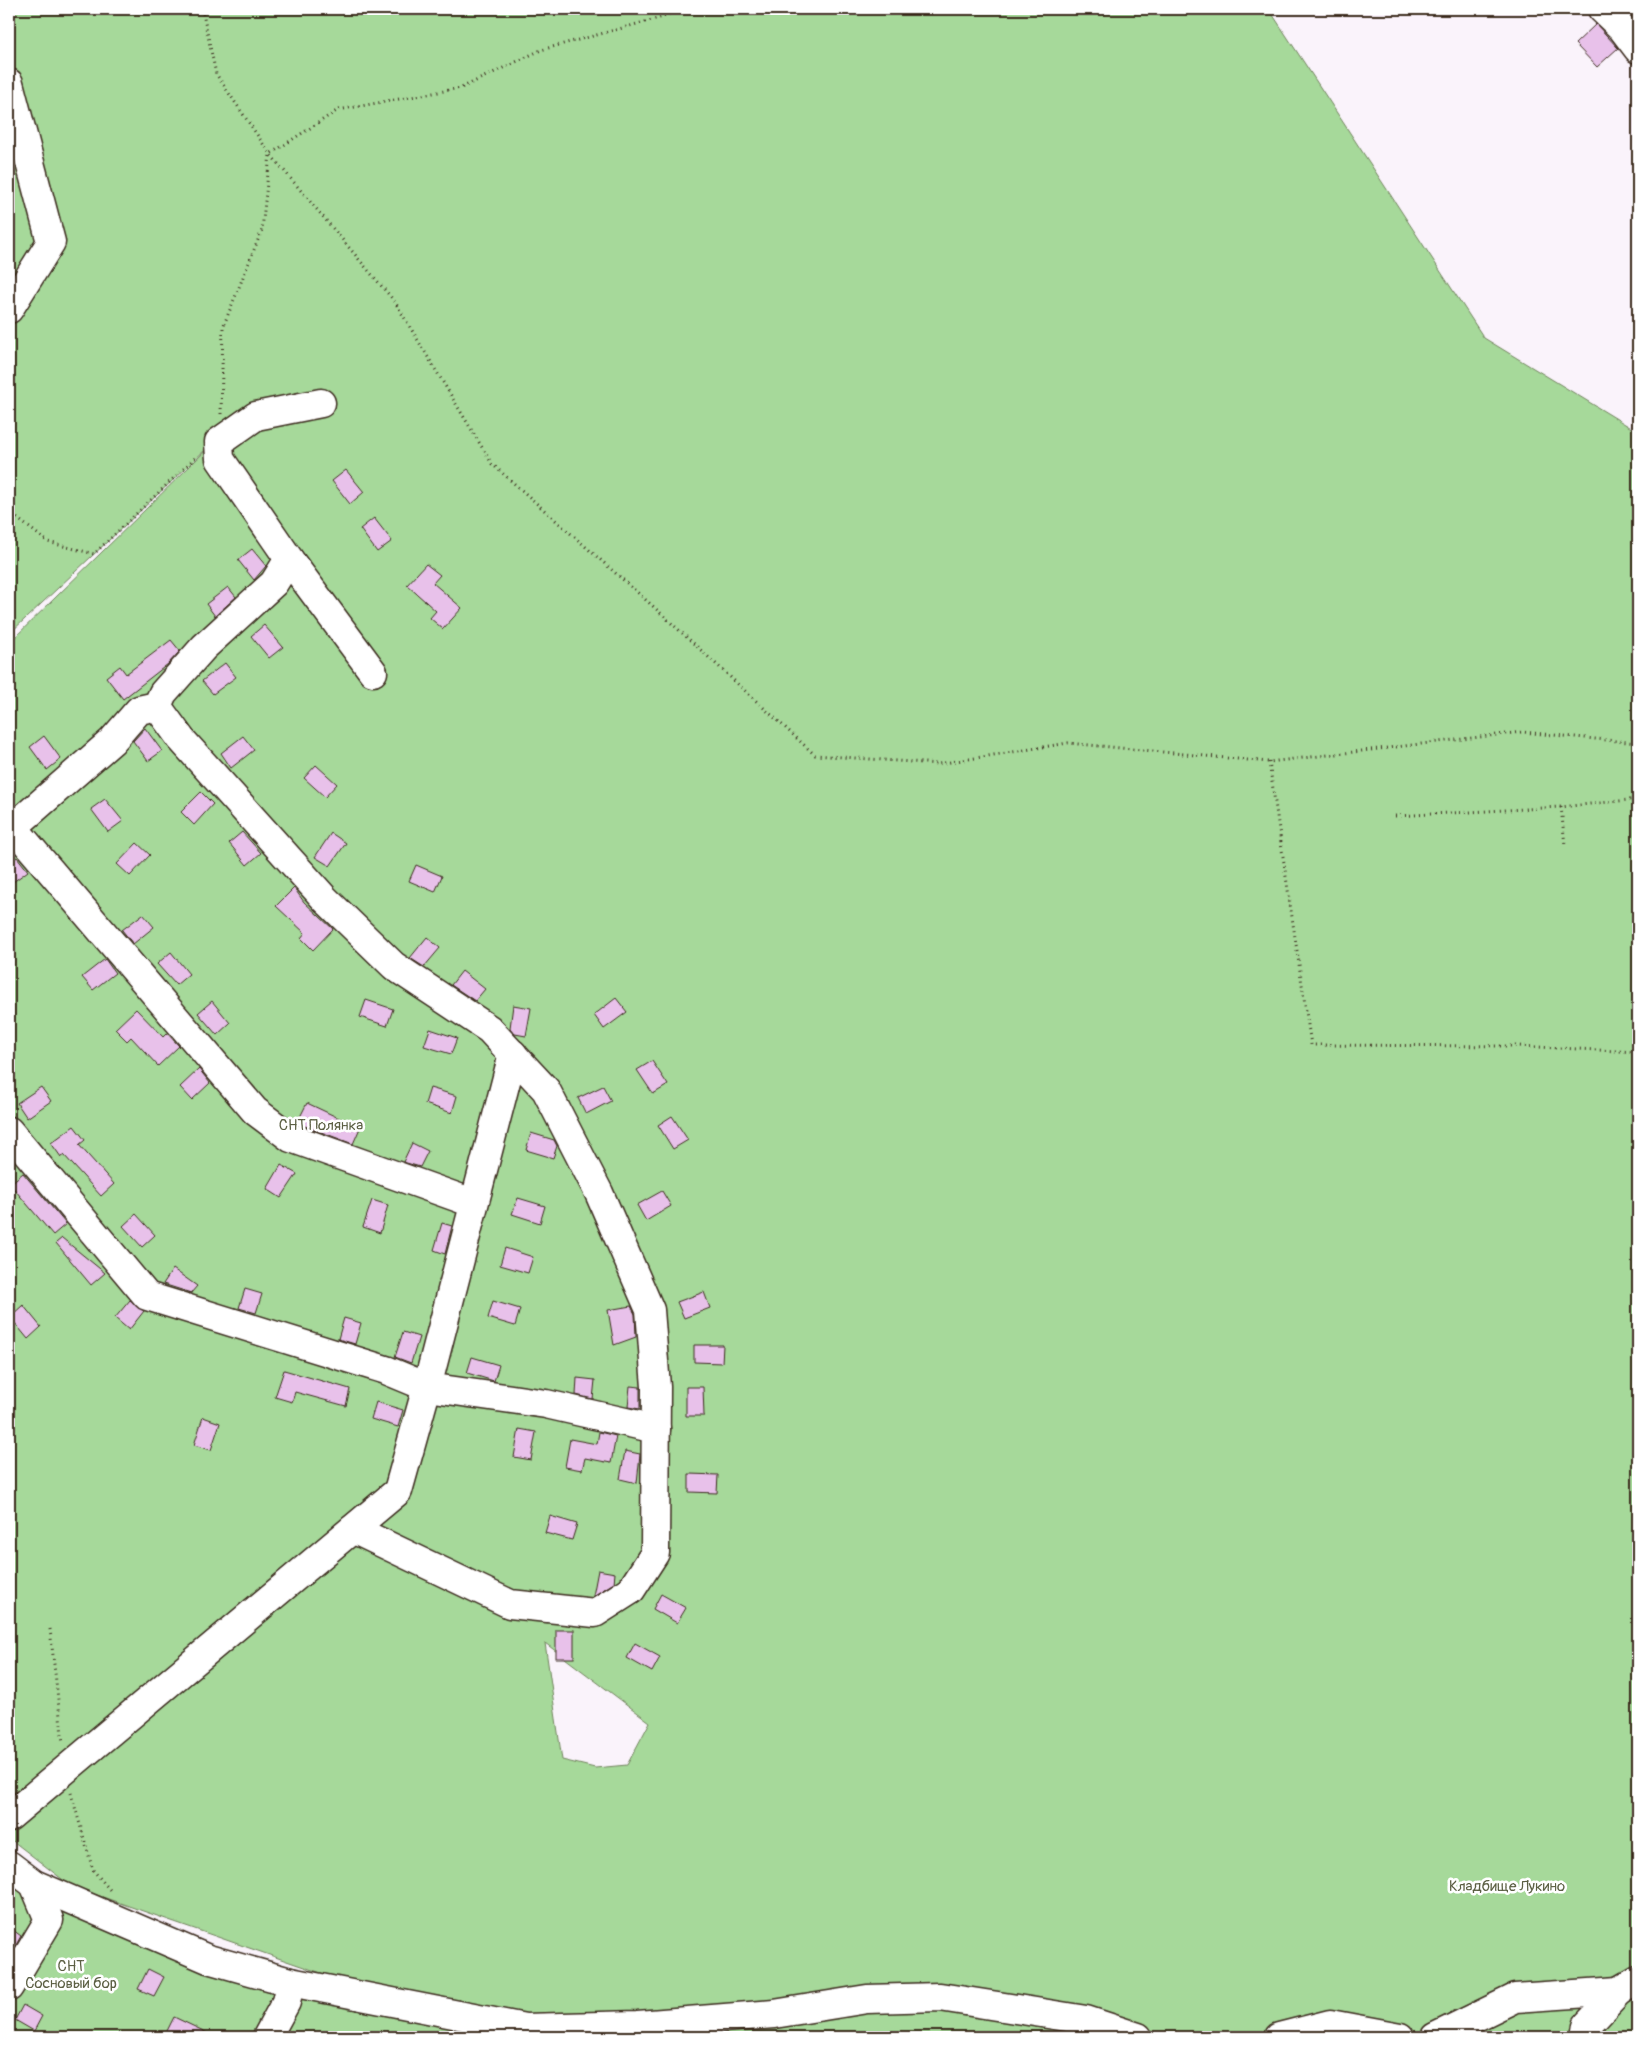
<svg xmlns="http://www.w3.org/2000/svg" width="1647" height="2046" font-family="Pangolin,sans-serif">
  <style>
    .green { fill: #a6d99a; stroke: #70825c; fill-rule: evenodd }
    .building { fill: #e8c1ea; stroke: #3b2a1e }
    .lines { fill: none; stroke-linecap: round; stroke-linejoin: round }
    .minor-casing { stroke: #3b2a1e; stroke-width: 31 }
    .path { stroke: #3b2a1e; stroke-width: 3; stroke-dasharray: 1 4; stroke-linecap: butt }
    .minor { stroke: #fff; stroke-width: 28 }
    .labels { text-anchor: middle; dominant-baseline: central; stroke-width: 5; stroke-linejoin: round; paint-order: stroke }
    .park-label { font-size: 15px; fill: #5b5f43; stroke: #fff }
  </style>
  <rect width="100%" height="100%" fill="#faf3fb"/>
  <filter id="ink" filterUnits="userSpaceOnUse"><feTurbulence type="fractalNoise" baseFrequency=".02" numOctaves="2"/><feDisplacementMap in="SourceGraphic" scale="10" xChannelSelector="R" yChannelSelector="G"/><feConvolveMatrix kernelMatrix="1 2 1 2 8 2 1 2 1" color-interpolation-filters="sRGB"/></filter>
  <g filter="url(#ink)">
    <path class="green" d="M9 9H1269L1484 338 1638 432V2037H9V1877L35 1899 396 1999 71 1886 9 1838V643L239 418 9 634ZM545 1643 650 1722 627 1765 595 1768 562 1760Z"/>
    <g class="building">
      <path d="M1596 24 1618 48 1597 67 1575 44Z"/>
      <path d="M346 470 364 492 350 504 332 481Z"/>
      <path d="M374 518 392 541 377 552 360 529Z"/>
      <path d="M252 549 266 566 254 580 238 560Z"/>
      <path d="M426 564 440 575 433 583 462 608 443 629 430 618 436 611 407 585Z"/>
      <path d="M228 587 236 597 215 616 206 604Z"/>
      <path d="M264 625 283 647 269 658 251 636Z"/>
      <path d="M171 640 180 651 168 664 123 699 106 677 120 666 126 674Z"/>
      <path d="M225 663 236 677 213 694 202 681Z"/>
      <path d="M145 728 162 751 148 761 133 741Z"/>
      <path d="M44 736 61 759 47 770 30 747Z"/>
      <path d="M243 736 254 750 231 768 221 753Z"/>
      <path d="M316 765 337 784 325 797 304 778Z"/>
      <path d="M201 792 213 804 194 825 181 812Z"/>
      <path d="M105 799 123 821 108 832 91 809Z"/>
      <path d="M242 832 261 853 247 865 229 843Z"/>
      <path d="M331 833 346 843 330 866 315 857Z"/>
      <path d="M137 843 150 855 130 876 117 864Z"/>
      <path d="M17 857 28 871 9 885V863Z"/>
      <path d="M416 865 442 876 435 892 409 881Z"/>
      <path d="M294 888 304 902 333 929 313 950 301 938 305 933 276 906Z"/>
      <path d="M143 914 154 927 133 944 122 930Z"/>
      <path d="M427 937 440 948 424 967 410 958Z"/>
      <path d="M171 952 189 974 176 985 157 964Z"/>
      <path d="M105 959 115 973 93 990 82 977Z"/>
      <path d="M462 971 485 989 475 1001 451 985Z"/>
      <path d="M616 998 627 1012 604 1029 594 1015Z"/>
      <path d="M366 1000 393 1009 387 1026 360 1017Z"/>
      <path d="M212 1001 230 1023 217 1035 198 1013Z"/>
      <path d="M513 1005 531 1008 526 1036 515 1034 510 1028Z"/>
      <path d="M136 1009 163 1037 167 1033 179 1046 158 1066 131 1037 127 1041 115 1029Z"/>
      <path d="M430 1029 457 1038 451 1054 424 1046Z"/>
      <path d="M652 1061 668 1085 653 1094 637 1070Z"/>
      <path d="M199 1069 210 1083 192 1100 180 1087Z"/>
      <path d="M603 1086 611 1101 586 1114 578 1098Z"/>
      <path d="M41 1087 51 1101 27 1118 17 1103Z"/>
      <path d="M430 1088 457 1096 452 1113 425 1104Z"/>
      <path d="M307 1103 360 1128 353 1144 297 1123Z"/>
      <path d="M672 1116 688 1140 673 1149 658 1125Z"/>
      <path d="M74 1126 85 1140 79 1145 114 1184 101 1196 64 1155 61 1157 51 1143Z"/>
      <path d="M531 1133 554 1140 557 1146 553 1158 526 1150Z"/>
      <path d="M412 1143 428 1151 420 1167 403 1162Z"/>
      <path d="M281 1165 297 1174 281 1198 267 1189Z"/>
      <path d="M23 1173 66 1224 53 1235 10 1184Z"/>
      <path d="M662 1191 671 1206 646 1221 637 1205Z"/>
      <path d="M518 1198 545 1206 540 1223 512 1214Z"/>
      <path d="M372 1200 388 1205 380 1233 363 1227Z"/>
      <path d="M136 1214 155 1235 142 1247 123 1226Z"/>
      <path d="M442 1223 452 1226 445 1254 434 1250Z"/>
      <path d="M62 1238 105 1273 91 1285 56 1243Z"/>
      <path d="M505 1248 533 1257 528 1273 500 1265Z"/>
      <path d="M173 1269 197 1286 191 1293 163 1284Z"/>
      <path d="M245 1289 262 1294 256 1313 239 1308Z"/>
      <path d="M704 1292 710 1308 684 1318 677 1302Z"/>
      <path d="M130 1300 144 1311 129 1330 115 1318Z"/>
      <path d="M493 1301 520 1309 515 1326 488 1318Z"/>
      <path d="M23 1305 41 1327 28 1339 10 1317Z"/>
      <path d="M631 1306 635 1314 636 1337 614 1345 608 1310Z"/>
      <path d="M344 1318 361 1323 355 1344 338 1339Z"/>
      <path d="M403 1332 419 1337 411 1363 395 1357Z"/>
      <path d="M694 1345H723L722 1363 694 1362Z"/>
      <path d="M472 1357 499 1365 494 1381 467 1373Z"/>
      <path d="M284 1370 350 1389 346 1406 295 1392 292 1402 275 1397Z"/>
      <path d="M577 1378 595 1380 593 1399 576 1395Z"/>
      <path d="M630 1386 640 1387V1409L628 1407Z"/>
      <path d="M686 1387H703L704 1416H686Z"/>
      <path d="M376 1402 403 1410 398 1427 371 1419Z"/>
      <path d="M203 1417 220 1423 211 1450 194 1445Z"/>
      <path d="M519 1429 536 1432 531 1460 514 1457Z"/>
      <path d="M599 1432 616 1436 611 1463 585 1458 582 1470 565 1467 570 1439 597 1444Z"/>
      <path d="M625 1451 640 1454 637 1483 620 1479Z"/>
      <path d="M689 1474 718 1475 717 1493 689 1492Z"/>
      <path d="M550 1516 577 1524 572 1540 545 1533Z"/>
      <path d="M598 1570 615 1573 614 1583 593 1596Z"/>
      <path d="M661 1594 686 1608 677 1623 653 1609Z"/>
      <rect x="556" y="1630" width="18" height="28"/>
      <path d="M635 1643 660 1657 652 1672 627 1658Z"/>
      <path d="M9 1927 21 1936 12 1952 9 1949Z"/>
      <path d="M148 1969 164 1977 154 1996 138 1989Z"/>
      <path d="M23 2005 42 2016 34 2031 15 2020Z"/>
      <path d="M174 2017 216 2037H164Z"/>
    </g>
    <g class="lines">
      <g class="minor-casing">
        <g id="minor">
          <path d="M1602 9 1622 28 1638 49"/>
          <path d="M9 83 51 242 9 309"/>
          <path d="M289 559 373 672"/>
          <path d="M157 706 181 739 325 899 394 966 489 1029 546 1090 599 1193 650 1310 656 1387 655 1553 631 1590 595 1613 510 1604 353 1529"/>
          <path d="M13 827 255 1111 291 1138 473 1203"/>
          <path d="M9 831 112 741 139 710 157 706 163 693 204 647 274 583 289 559 220 459 219 442 256 416 321 403"/>
          <path d="M9 1131 147 1296 386 1370 427 1387 546 1404 656 1429"/>
          <path d="M9 1817 398 1491 427 1387 513 1054"/>
          <path d="M9 1865 34 1884 208 1959 290 1982 525 2028 638 2025 774 2014 867 1999 940 1997 1086 2020 1138 2037"/>
          <path d="M9 1987 49 1920 34 1884"/>
          <path d="M267 2037 286 2002 290 1982"/>
          <path d="M1279 2037 1330 2024 1400 2037"/>
          <path d="M1435 2037 1515 1998 1619 1991"/>
          <path d="M1585 2037 1587 2025 1619 1991 1638 1980"/>
        </g>
      </g>
      <g class="path">
        <path d="M202 9 216 74 270 154 395 302 492 464 655 608 815 755 938 764 1068 743 1269 762 1522 732 1638 743"/>
        <path d="M221 414 223 327 262 230 270 154 338 110 461 88 541 50 663 17 679 9"/>
        <path d="M9 512 48 542 94 554 197 456"/>
        <path d="M1269 762 1311 1045 1518 1046 1638 1052"/>
        <path d="M1561 807 1565 845"/>
        <path d="M1395 816 1561 807 1638 799"/>
        <path d="M50 1629 63 1743"/>
        <path d="M71 1793 93 1870 110 1890"/>
      </g>
      <use href="#minor" class="minor"/>
    </g>
  </g>
  <g class="labels">
    <g class="park-label">
      <text x="321" y="1125">СНТ Полянка</text>
      <text x="1507" y="1886">Кладбище Лукино</text>
      <text x="71" y="1966">СНТ<tspan x="71" dy="17">Сосновый бор</tspan></text>
    </g>
  </g>
  <rect width="1647" height="2046" fill="none" stroke="#fff" stroke-width="30"/>
  <rect x="15" y="15" width="1617" height="2016" fill="none" stroke="#3b2a1e" stroke-width="2" filter="url(#ink)"/>
</svg>
